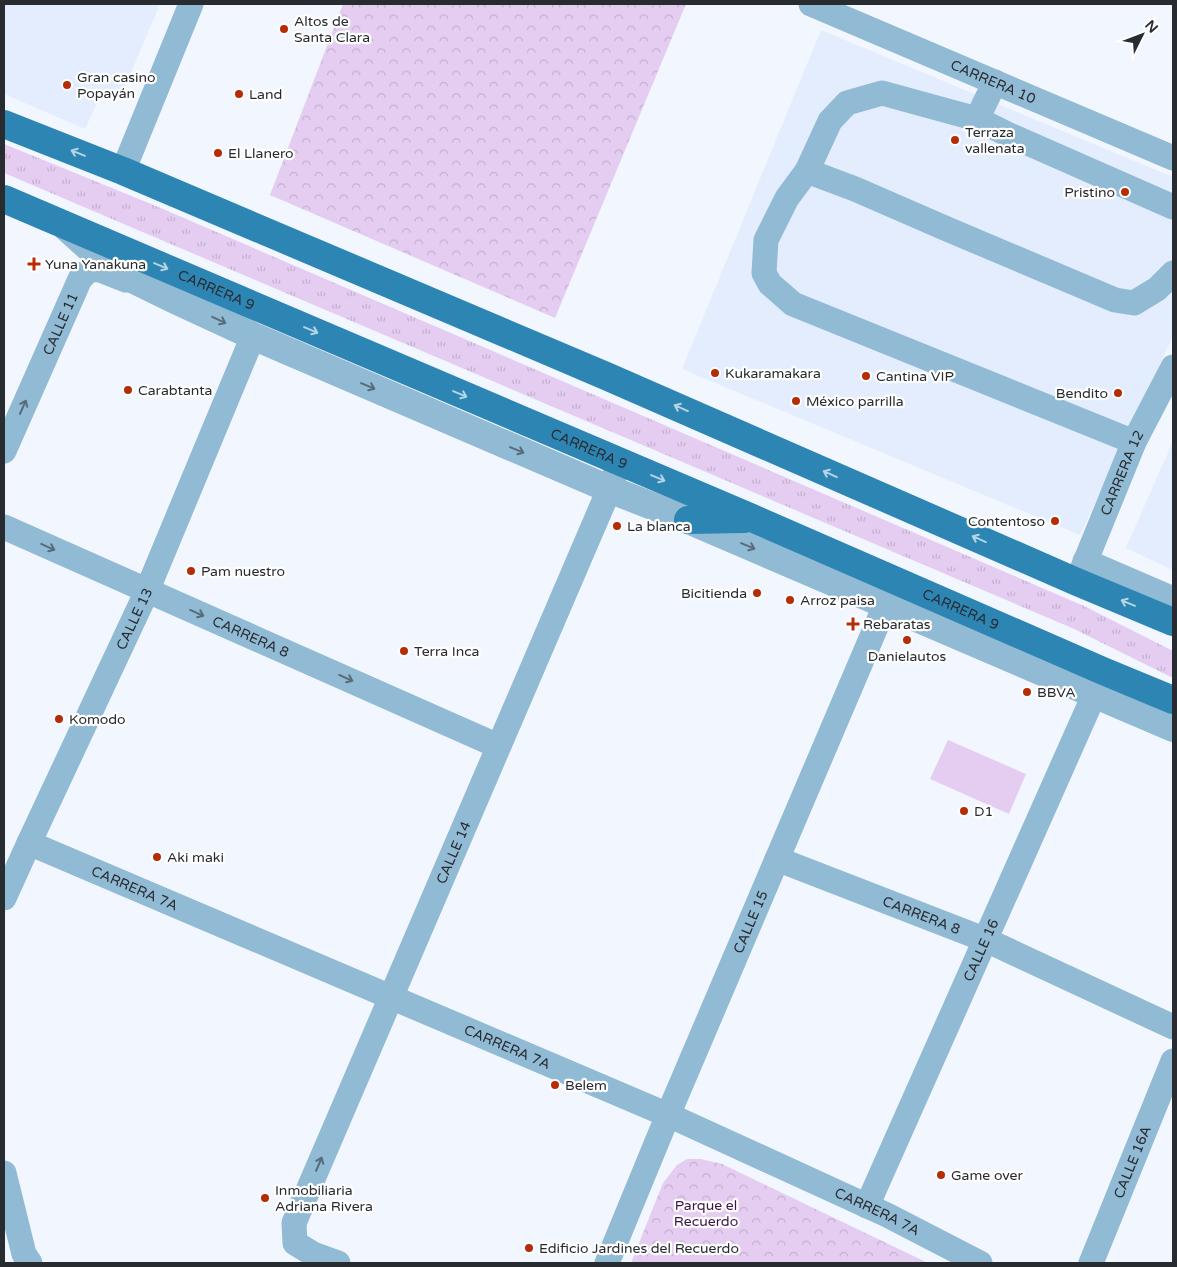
<svg xmlns="http://www.w3.org/2000/svg" width="1177" height="1267" font-family="'Varela Round',sans-serif">
  <style>
    .built { fill: #e4edfd }
    .grass { fill: url(#grass-tufts) }
    .park { fill: url(#park-crowns) }
    .garden { fill: #e5cdf1 }
    .lines { fill: none; stroke-linecap: round; stroke-linejoin: round }
    .minor { stroke: #91bad4; stroke-width: 25 }
    .tertiary { stroke: #91bad4; stroke-width: 28 }
    .primary { stroke: #2d85b4; stroke-width: 28 }
    .oneway { stroke: #b6d4e5 }
    .oneway2 { stroke: #576b7a }
    .poi-dot { fill: #b62c06; stroke: #fff; stroke-width: 2 }
    .labels { text-anchor: middle; dominant-baseline: central; stroke-width: 4.5; stroke-linejoin: round; paint-order: stroke }
    .poi-label { font-size: 14px; fill: #282b30; stroke: #fff; text-anchor: start }
    .street-label { font-size: 14px; fill: #282b30; stroke: #fff }
    .park-label { font-size: 14px; fill: #3b1549; stroke: #fff }
  </style>
  <defs>
    <pattern id="grass-tufts" width="24" height="20" patternUnits="userSpaceOnUse" patternTransform="scale(1.25)"><rect width="24" height="20" fill="#e5cdf1"/><path d="M3 7l-1-3M5 7V3M7 7l1-3M15 17l-1-3M17 17v-4M19 17l1-3" fill="none" stroke="#c4b0cf"/></pattern>
    <pattern id="park-crowns" width="20" height="18" patternUnits="userSpaceOnUse" patternTransform="scale(1.25)"><rect width="20" height="18" fill="#e5cdf1"/><path d="M2 6a3 3 0 1 1 6 0M12 15a3 3 0 1 1 6 0" fill="none" stroke="#c4b0cf"/></pattern>
  </defs>
  <rect width="100%" height="100%" fill="#f2f6fe"/>
  <g class="built">
    <path d="M4 4H160L120 98 102 91 85 129 4 94Z"/>
    <path d="M821 30 1173 177V336L1080 535 682 369Z"/>
    <path d="M1173 441V570L1126 548Z"/>
  </g>
  <path class="grass" d="M4 144 156 206 1084 606 1173 651V678L1072 628 4 173Z"/>
  <g class="park">
    <path d="M343 4H686L555 318 270 195Z"/>
    <path d="M687 1159H701L722 1164 928 1263H631L663 1183 677 1165Z"/>
  </g>
  <path class="garden" d="M948 740 1026 774 1009 814 930 779Z"/>
  <g class="lines">
    <g class="minor">
      <path id="s1" d="M811 4 1173 158"/>
      <path d="M995 82 977 119 1007 134 1173 207"/>
      <path d="M123 171 191 4"/>
      <path d="M807 171 830 121 847 103 882 93 977 119"/>
      <path d="M1134 442 793 304 770 284 764 273 766 240 787 198 807 171 855 189 947 229 1115 300 1134 303 1157 289 1173 273"/>
      <path id="s2" d="M4 451 80 279 88 271 98 269 126 280"/>
      <path id="s3" d="M4 527 498 746"/>
      <path d="M1085 561 1173 599"/>
      <path id="s4" d="M1077 582 1134 442 1173 367"/>
      <path id="s5" d="M29 843 675 1118 887 1215 980 1263"/>
      <path id="s6" d="M777 859 986 940 1173 1027"/>
      <path id="s7" d="M4 898 29 843 147 591 253 336"/>
      <path d="M4 1173 24 1254 30 1263"/>
      <path id="s8" d="M867 1206 1094 695"/>
      <path id="s9" d="M338 1263 313 1254 295 1243 294 1223 605 499 620 462"/>
      <path id="s10" d="M607 1263 668 1115 893 587"/>
      <path id="s11" d="M1091 1263 1173 1061"/>
    </g>
    <path class="tertiary" d="M66 227 96 254 134 280 175 300 253 336 609 489 688 520 1173 728"/>
    <g class="primary">
      <path d="M4 124 123 171 606 376 1077 582 1173 622"/>
      <path id="s12" d="M4 199 752 518 1103 671 1173 700"/>
      <path d="M688 520 744 519"/>
    </g>
  </g>
  <defs><path id="oneway-shaft" d="M-6 0H5M1.5-3L5.5 0L1.5 3" fill="none" stroke-width="1.6" stroke-linecap="round" stroke-linejoin="round" transform="scale(1.25)"/></defs>
  <g class="oneway">
    <use href="#oneway-shaft" transform="translate(78 153) rotate(-158)"/>
    <use href="#oneway-shaft" transform="translate(161 266) rotate(23)"/>
    <use href="#oneway-shaft" transform="translate(311 330) rotate(23)"/>
    <use href="#oneway-shaft" transform="translate(460 394) rotate(23)"/>
    <use href="#oneway-shaft" transform="translate(681 408) rotate(-156)"/>
    <use href="#oneway-shaft" transform="translate(830 474) rotate(-156)"/>
    <use href="#oneway-shaft" transform="translate(658 478) rotate(23)"/>
    <use href="#oneway-shaft" transform="translate(979 539) rotate(-156)"/>
    <use href="#oneway-shaft" transform="translate(1128 603) rotate(-157)"/>
  </g>
  <g class="oneway2">
    <use href="#oneway-shaft" transform="translate(219 320) rotate(25)"/>
    <use href="#oneway-shaft" transform="translate(368 386) rotate(23)"/>
    <use href="#oneway-shaft" transform="translate(23 407) rotate(-66)"/>
    <use href="#oneway-shaft" transform="translate(517 450) rotate(23)"/>
    <use href="#oneway-shaft" transform="translate(748 546) rotate(23)"/>
    <use href="#oneway-shaft" transform="translate(48 547) rotate(24)"/>
    <use href="#oneway-shaft" transform="translate(197 613) rotate(24)"/>
    <use href="#oneway-shaft" transform="translate(346 678) rotate(24)"/>
    <use href="#oneway-shaft" transform="translate(319 1164) rotate(-67)"/>
  </g>
  <g class="poi-dot">
    <circle cx="284" cy="29" r="5"/>
    <circle cx="67" cy="85" r="5"/>
    <circle cx="239" cy="94" r="5"/>
    <circle cx="955" cy="140" r="5"/>
    <circle cx="218" cy="153" r="5"/>
    <circle cx="1125" cy="192" r="5"/>
    <path d="M31.5 256.5h5v5h5v5h-5v5h-5v-5h-5v-5h5z"/>
    <circle cx="715" cy="373" r="5"/>
    <circle cx="866" cy="376" r="5"/>
    <circle cx="128" cy="390" r="5"/>
    <circle cx="1118" cy="393" r="5"/>
    <circle cx="796" cy="401" r="5"/>
    <circle cx="1055" cy="521" r="5"/>
    <circle cx="617" cy="526" r="5"/>
    <circle cx="191" cy="571" r="5"/>
    <circle cx="757" cy="593" r="5"/>
    <circle cx="790" cy="600" r="5"/>
    <path d="M850.5 616.5h5v5h5v5h-5v5h-5v-5h-5v-5h5z"/>
    <circle cx="907" cy="640" r="5"/>
    <circle cx="404" cy="651" r="5"/>
    <circle cx="1027" cy="692" r="5"/>
    <circle cx="59" cy="719" r="5"/>
    <circle cx="964" cy="811" r="5"/>
    <circle cx="157" cy="857" r="5"/>
    <circle cx="555" cy="1085" r="5"/>
    <circle cx="941" cy="1175" r="5"/>
    <circle cx="265" cy="1198" r="5"/>
    <circle cx="529" cy="1248" r="5"/>
  </g>
  <g class="labels">
    <g class="poi-label">
      <text x="294" y="21">Altos de<tspan x="294" dy="16">Santa Clara</tspan></text>
      <text x="77" y="77">Gran casino<tspan x="77" dy="16">Popayán</tspan></text>
      <text x="249" y="94">Land</text>
      <text x="965" y="132">Terraza<tspan x="965" dy="16">vallenata</tspan></text>
      <text x="228" y="153">El Llanero</text>
      <text x="1115" y="192" text-anchor="end">Pristino</text>
      <text x="45" y="264">Yuna Yanakuna</text>
      <text x="725" y="373">Kukaramakara</text>
      <text x="876" y="376">Cantina VIP</text>
      <text x="138" y="390">Carabtanta</text>
      <text x="1108" y="393" text-anchor="end">Bendito</text>
      <text x="806" y="401">México parrilla</text>
      <text x="1045" y="521" text-anchor="end">Contentoso</text>
      <text x="627" y="526">La blanca</text>
      <text x="201" y="571">Pam nuestro</text>
      <text x="747" y="593" text-anchor="end">Bicitienda</text>
      <text x="800" y="600">Arroz paisa</text>
      <text x="863" y="624">Rebaratas</text>
      <text x="414" y="651">Terra Inca</text>
      <text x="907" y="656" text-anchor="middle">Danielautos</text>
      <text x="1037" y="692">BBVA</text>
      <text x="69" y="719">Komodo</text>
      <text x="974" y="811">D1</text>
      <text x="167" y="857">Aki maki</text>
      <text x="565" y="1085">Belem</text>
      <text x="951" y="1175">Game over</text>
      <text x="275" y="1190">Inmobiliaria<tspan x="275" dy="16">Adriana Rivera</tspan></text>
      <text x="539" y="1248">Edificio Jardines del Recuerdo</text>
    </g>
    <g class="street-label">
      <text stroke="none"><textPath href="#s1" startOffset="198">CARRERA 10</textPath></text>
      <text stroke="none"><textPath href="#s12" startOffset="231">CARRERA 9</textPath></text>
      <text stroke="none"><textPath href="#s2" startOffset="139">CALLE 11</textPath></text>
      <text stroke="none"><textPath href="#s12" startOffset="636">CARRERA 9</textPath></text>
      <text stroke="none"><textPath href="#s4" startOffset="118">CARRERA 12</textPath></text>
      <text stroke="none"><textPath href="#s12" startOffset="1041">CARRERA 9</textPath></text>
      <text stroke="none"><textPath href="#s7" startOffset="308">CALLE 13</textPath></text>
      <text stroke="none"><textPath href="#s3" startOffset="270">CARRERA 8</textPath></text>
      <text stroke="none"><textPath href="#s9" startOffset="471">CALLE 14</textPath></text>
      <text stroke="none"><textPath href="#s5" startOffset="115">CARRERA 7A</textPath></text>
      <text stroke="none"><textPath href="#s6" startOffset="155">CARRERA 8</textPath></text>
      <text stroke="none"><textPath href="#s10" startOffset="370">CALLE 15</textPath></text>
      <text stroke="none"><textPath href="#s8" startOffset="280">CALLE 16</textPath></text>
      <text stroke="none"><textPath href="#s5" startOffset="520">CARRERA 7A</textPath></text>
      <text stroke="none"><textPath href="#s11" startOffset="109">CALLE 16A</textPath></text>
      <text stroke="none"><textPath href="#s5" startOffset="925">CARRERA 7A</textPath></text>
    </g>
    <g class="park-label">
      <text x="706" y="1205">Parque el<tspan x="706" dy="16">Recuerdo</tspan></text>
    </g>
  </g>
  <rect width="1177" height="1267" fill="none" stroke="#282b30" stroke-width="10"/>
  <g transform="translate(1142 35) rotate(48)" stroke="#ffffff" stroke-width="4" paint-order="stroke">
  <path d="M0-4L9 19L0 12L-9 19Z" fill="#282b30"/>
  <text y="-8" font-size="14" font-weight="bold" text-anchor="middle" fill="#282b30">N</text>
  </g>
</svg>
